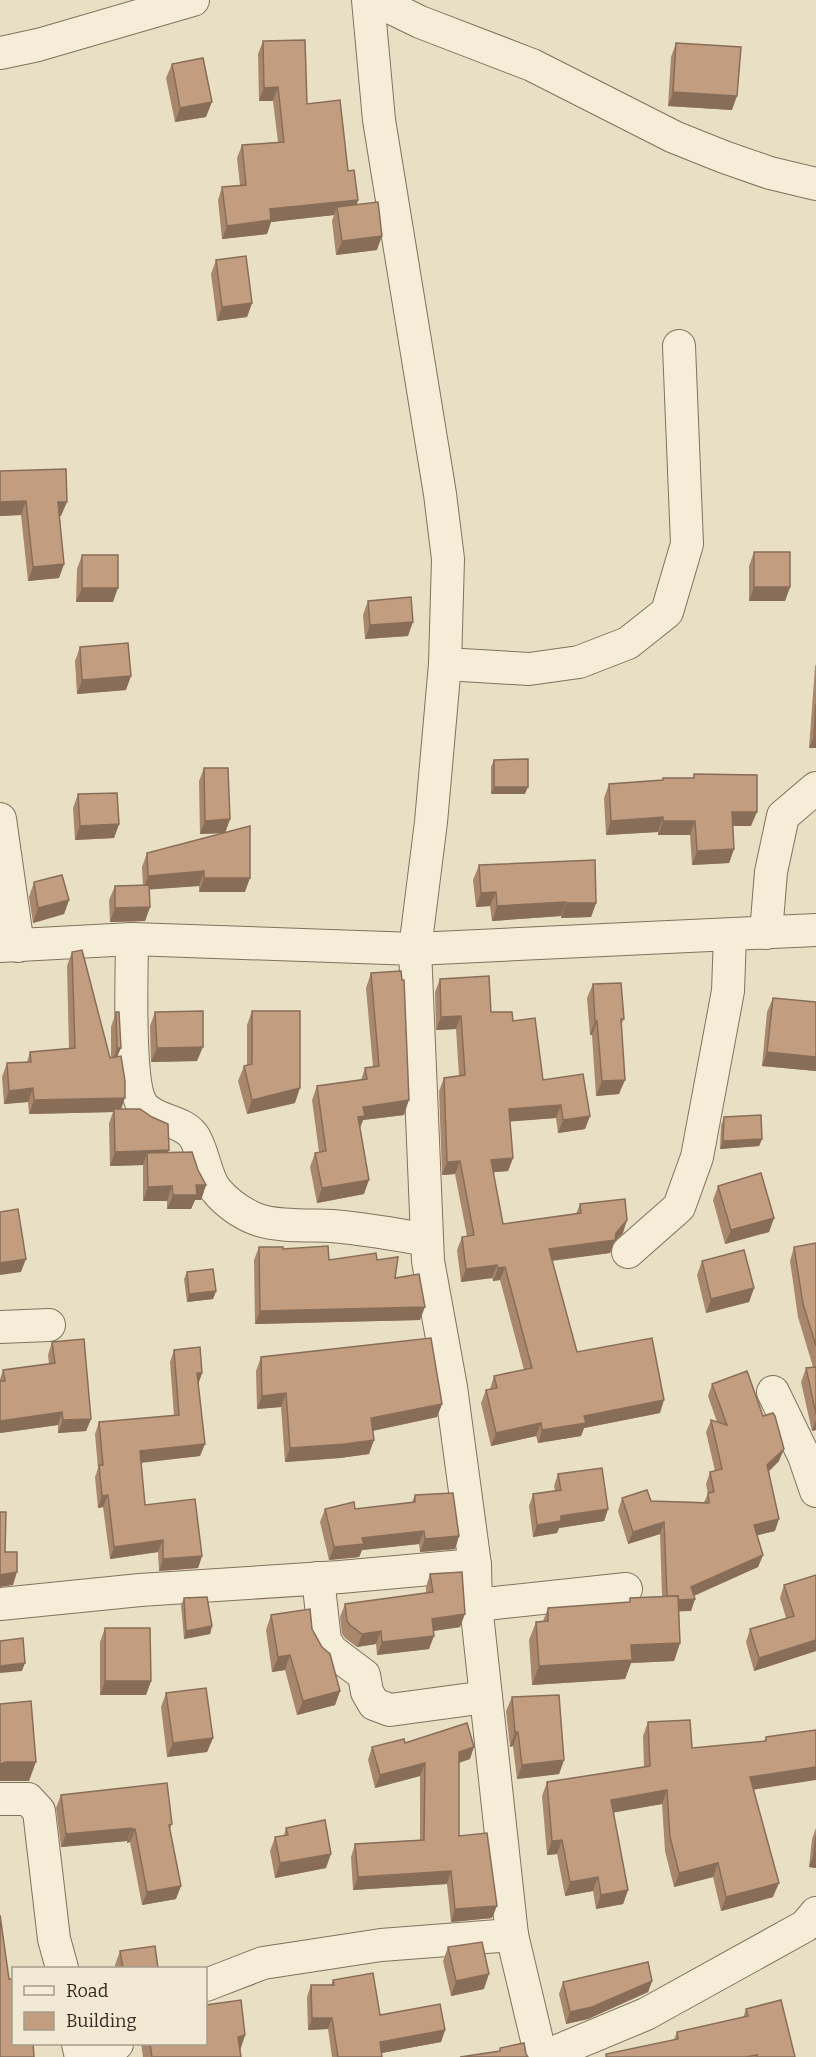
<svg xmlns="http://www.w3.org/2000/svg" width="816" height="2057" font-family="Bitter,serif">
  <style>
    .lines { fill: none; stroke-linecap: round; stroke-linejoin: round }
    .minor-casing { stroke: #82725d; stroke-width: 34 }
    .minor { stroke: #f5edd8; stroke-width: 32 }
    .wall { fill: #a8876d }
    .shaded-wall { fill: #886e59 }
    .building { fill: #c39d7f; stroke: #886e59; stroke-width: 1.5 }
  </style>
  <rect width="100%" height="100%" fill="#e9dfc5"/>
  <g class="lines">
    <g class="minor-casing">
      <g id="minor">
        <path d="M368 0 379 120 440 494 448 559 445 664 431 822 415 949 428 1261 451 1387 475 1565 476 1605 512 1935 541 2057"/>
        <path d="M375 0 420 22 532 65 674 137 724 157 770 173 816 184"/>
        <path d="M0 53 38 45 193 0"/>
        <path d="M445 664 529 669 579 662 628 643 667 612 687 544 679 346"/>
        <path d="M0 819 18 946"/>
        <path d="M766 933 771 872 783 816 816 788"/>
        <path d="M132 939C132 969 127 1085 143 1106 156 1122 180 1119 193 1135 203 1148 205 1176 216 1190 226 1202 241 1213 256 1219 277 1227 309 1225 332 1226 364 1229 395 1234 427 1240"/>
        <path d="M0 946 132 939 415 949 816 930"/>
        <path d="M628 1252 679 1207 697 1157 728 991 730 935"/>
        <path d="M0 1327 49 1325"/>
        <path d="M773 1392 804 1456 816 1491"/>
        <path d="M318 1578 325 1641 332 1651 364 1675 367 1692 374 1704 390 1710 486 1697"/>
        <path d="M0 1604 140 1590 340 1577 475 1565"/>
        <path d="M476 1605 626 1589"/>
        <path d="M0 1799H28L39 1811 54 1939 62 1968"/>
        <path d="M206 1985 263 1963 381 1945 512 1935"/>
        <path d="M78 2044 81 2057"/>
        <path d="M102 2057 117 2044"/>
        <path d="M543 2057 646 2014 805 1926 816 1913"/>
      </g>
    </g>
    <use href="#minor" class="minor"/>
  </g>
  <g class="wall">
    <path d="M263 41 307 104 348 171 358 200 357 205 377 250 336 255 332 221 334 215 271 222 267 234 222 239 218 200 222 187 240 185 237 158 242 145 278 142 273 101H259L258 54Z"/>
    <path d="M676 43 732 110 668 106 671 57Z"/>
    <path d="M172 64 206 117 175 122 166 78Z"/>
    <path d="M216 260 252 303 247 317 217 321 211 274Z"/>
    <path d="M0 471 61 516H59L64 564 59 578 28 581 21 515 0 516Z"/>
    <path d="M754 552 790 587 785 601H749V566Z"/>
    <path d="M82 555 113 602H76L77 569Z"/>
    <path d="M368 601 408 636 365 639 363 615Z"/>
    <path d="M80 647 126 690 77 694 75 661Z"/>
    <path d="M816 664V748H809L815 667Z"/>
    <path d="M494 760 525 794H491V767Z"/>
    <path d="M204 768 230 819 225 833 245 892H199V886L149 889 150 907 145 921 110 922 109 900 115 886 143 885 142 867 147 853 225 833 200 834 199 781Z"/>
    <path d="M694 774 751 826H733L734 849 729 863 692 865 690 835H658V832L606 835 604 798 609 784 662 780 663 778H693Z"/>
    <path d="M78 794 119 824 114 838 75 840 73 808Z"/>
    <path d="M479 865 596 903 591 917 561 918V916L492 921 490 906 476 907 473 880Z"/>
    <path d="M34 882 69 900 64 914 33 923 29 897Z"/>
    <path d="M72 952 110 1058 111 1057V1027L116 1012 118 1056 121 1109 168 1152 198 1170 206 1185 201 1200H195L191 1209H167V1201H143V1165L110 1166 109 1123 113 1112 29 1114 28 1102 4 1104 2 1077 7 1063 27 1062 30 1052 69 1049 67 966Z"/>
    <path d="M371 973 404 1115 363 1120 360 1128 364 1194 317 1203 310 1167 315 1153 319 1152 312 1100 317 1086 361 1080 365 1068 373 1067 366 988Z"/>
    <path d="M440 979 491 1012 513 1021 543 1080 590 1116 585 1129 558 1133 556 1118 510 1121 513 1158 508 1171 493 1172 503 1224 576 1214 580 1204 623 1233 614 1242 610 1253 552 1260 577 1352 660 1413 584 1428 581 1436 538 1443 536 1436 491 1446 481 1403 486 1390 490 1389 494 1376 524 1370 500 1280 493 1281 492 1278 461 1282 457 1250 462 1237 467 1236 455 1174 442 1175 439 1091 444 1078 459 1076 456 1029 436 1030 435 992Z"/>
    <path d="M593 984 624 1019 621 1025 619 1094 596 1096 592 1035H590L587 998Z"/>
    <path d="M773 998 816 1002V1071L762 1066 767 1012Z"/>
    <path d="M252 1011 295 1103 247 1114 238 1081 244 1066 247 1065V1025Z"/>
    <path d="M155 1012 197 1061 151 1062 150 1026Z"/>
    <path d="M724 1118 762 1139 759 1146 720 1149 721 1125Z"/>
    <path d="M718 1186 774 1218 769 1232 725 1244 713 1200Z"/>
    <path d="M816 1243V1430L812 1431 801 1382 806 1368 813 1367 798 1317 790 1261 794 1247Z"/>
    <path d="M259 1247 283 1249 329 1260H377L395 1278 420 1320 255 1324 254 1260Z"/>
    <path d="M702 1261 754 1288 749 1302 706 1313 697 1275Z"/>
    <path d="M187 1272 216 1291 213 1299 187 1302 184 1279Z"/>
    <path d="M52 1342 91 1419 86 1431 58 1433V1425L0 1433V1379L3 1370 49 1364 48 1355Z"/>
    <path d="M174 1350 202 1373 198 1384 200 1456 141 1463 145 1505 202 1556 198 1568 159 1571 158 1552 110 1559 103 1507 98 1508 95 1477 98 1468 95 1434 99 1422 174 1416 170 1362Z"/>
    <path d="M261 1357 442 1404 437 1417 373 1431 369 1454 340 1458 285 1462 281 1407 257 1409 256 1371Z"/>
    <path d="M712 1384 779 1461 769 1471 775 1531 757 1535 763 1555 758 1567 694 1596 695 1599 691 1611H679L680 1643 674 1661 631 1663 625 1679 532 1685 529 1640 536 1622 543 1621 548 1608 629 1602 630 1598 662 1596 660 1534 628 1544 618 1511 622 1498 651 1501 704 1502 708 1494 706 1484 710 1472 715 1471 706 1432 711 1420 717 1422 708 1396Z"/>
    <path d="M558 1474 608 1509 604 1521 559 1528 557 1533 533 1537 529 1506 533 1494 555 1491 554 1486Z"/>
    <path d="M415 1495 459 1536 455 1549 420 1552 419 1544 362 1550 359 1557 329 1560 320 1522 325 1509H355L412 1502Z"/>
    <path d="M430 1574 460 1627 433 1631 429 1649 377 1655 376 1644 357 1647 345 1638 342 1634 340 1617 345 1604 426 1593V1587Z"/>
    <path d="M816 1575V1651L754 1671 746 1642 750 1629 786 1618 780 1598 784 1585Z"/>
    <path d="M184 1598 212 1626 210 1634 184 1639 181 1605Z"/>
    <path d="M271 1615 312 1629 340 1691 335 1705 297 1715 285 1670 272 1672 266 1630Z"/>
    <path d="M105 1628 151 1681 146 1695H100V1642Z"/>
    <path d="M166 1693 213 1738 207 1752 167 1757 161 1707Z"/>
    <path d="M512 1697 564 1760 559 1774 517 1779 513 1746 510 1747 506 1711Z"/>
    <path d="M648 1722 692 1748 764 1741 766 1737 816 1730 754 1790 773 1897 721 1911 713 1877 674 1887 665 1851 662 1804 613 1812 628 1890 623 1904 596 1909 593 1891 565 1896 557 1854 547 1855 542 1796 547 1782 644 1767 643 1736Z"/>
    <path d="M405 1743 470 1759 459 1763V1836L492 1918 451 1922 447 1884 353 1890 351 1857 355 1844 420 1840V1776L375 1788 368 1760 372 1747Z"/>
    <path d="M61 1795 172 1824 170 1829 176 1899 142 1905 130 1842 127 1843V1841L61 1847 56 1808Z"/>
    <path d="M286 1828 326 1868 275 1878 270 1851 275 1837 284 1835Z"/>
    <path d="M816 1828V1868L809 1867 812 1839Z"/>
    <path d="M448 1947 484 1989 451 1996 443 1961Z"/>
    <path d="M120 1951 158 1968H115V1965Z"/>
    <path d="M333 1980 380 2015 445 2030 441 2042 382 2053V2057H332L328 2029 308 2030 307 1997 311 1985H331Z"/>
    <path d="M652 1981 648 1992 588 2019 566 2024 559 1994 563 1982Z"/>
    <path d="M746 2009 795 2057H605L606 2054 674 2040 677 2032 743 2018Z"/>
    <path d="M245 2035 240 2051 241 2057H143L141 2043H206Z"/>
  </g>
  <g class="shaded-wall">
    <path d="M278 87 273 101H259L264 88Z"/>
    <path d="M673 92 737 96 732 110 668 106Z"/>
    <path d="M212 102 206 117 175 122 180 108Z"/>
    <path d="M358 200 354 213 337 207 334 215 271 222 267 234 222 239 227 226 270 209Z"/>
    <path d="M382 236 377 250 336 255 342 241Z"/>
    <path d="M252 303 247 317 217 321 222 307Z"/>
    <path d="M26 501 21 515 0 516V502Z"/>
    <path d="M58 502H67L61 516H53Z"/>
    <path d="M64 564 59 578 28 581 33 567Z"/>
    <path d="M754 587H790L785 601H749Z"/>
    <path d="M82 588H118L113 602H76Z"/>
    <path d="M413 622 408 636 365 639 370 625Z"/>
    <path d="M131 676 126 690 77 694 82 680Z"/>
    <path d="M814 736H816V748H809Z"/>
    <path d="M494 787H528L525 794H491Z"/>
    <path d="M732 812H757L751 826H727Z"/>
    <path d="M663 817 658 832 606 835 611 821Z"/>
    <path d="M230 819 225 833 200 834 205 821Z"/>
    <path d="M663 821H695L690 835H658Z"/>
    <path d="M119 824 114 838 75 840 80 826Z"/>
    <path d="M734 849 729 863 692 865 697 851Z"/>
    <path d="M204 871 199 886 143 890 148 876Z"/>
    <path d="M204 878H250L245 892H199Z"/>
    <path d="M496 892 490 906 476 907 481 893Z"/>
    <path d="M69 900 64 914 33 923 38 908Z"/>
    <path d="M566 902 561 916 492 921 497 906Z"/>
    <path d="M566 903H596L591 917 561 918Z"/>
    <path d="M150 907 145 921 110 922 115 908Z"/>
    <path d="M461 1016 456 1029 436 1030 441 1017Z"/>
    <path d="M595 1021H597L592 1035H590Z"/>
    <path d="M203 1047 197 1061 151 1062 157 1048Z"/>
    <path d="M117 1048H121L115 1062H112Z"/>
    <path d="M767 1052 816 1057V1071L762 1066Z"/>
    <path d="M625 1080 619 1094 596 1096 602 1081Z"/>
    <path d="M33 1088 28 1102 4 1104 9 1091Z"/>
    <path d="M300 1088 295 1103 247 1114 252 1100Z"/>
    <path d="M125 1098 120 1112 114 1109 113 1112 29 1114 34 1100Z"/>
    <path d="M409 1100 404 1115 363 1120 359 1130 358 1117 363 1107Z"/>
    <path d="M561 1105 556 1118 505 1122 509 1109Z"/>
    <path d="M590 1116 585 1129 558 1133 563 1120Z"/>
    <path d="M762 1139 759 1146 720 1149 723 1141Z"/>
    <path d="M169 1150 164 1164 147 1153 143 1165 110 1166 115 1152Z"/>
    <path d="M513 1158 508 1171 486 1173 491 1160Z"/>
    <path d="M460 1161 455 1174 442 1175 447 1162Z"/>
    <path d="M369 1180 364 1194 317 1203 322 1188Z"/>
    <path d="M196 1185H206L201 1200H195L191 1209H167L173 1195Z"/>
    <path d="M172 1186 167 1201H143L148 1187Z"/>
    <path d="M774 1218 769 1232 725 1244 731 1230Z"/>
    <path d="M627 1220 623 1233 614 1242 610 1253 544 1262 549 1249 616 1233Z"/>
    <path d="M26 1259 21 1272 0 1275V1263Z"/>
    <path d="M497 1265 492 1278 461 1282 466 1269Z"/>
    <path d="M505 1267 500 1280 493 1281 498 1268Z"/>
    <path d="M754 1288 749 1302 706 1313 711 1299Z"/>
    <path d="M216 1291 213 1299 187 1302 189 1294Z"/>
    <path d="M425 1307 420 1320 255 1324 260 1311Z"/>
    <path d="M197 1373H202L198 1385Z"/>
    <path d="M286 1393 281 1407 257 1409 262 1396Z"/>
    <path d="M664 1400 660 1413 584 1428 581 1436 538 1443 542 1430 584 1416Z"/>
    <path d="M442 1404 437 1417 366 1432 371 1418Z"/>
    <path d="M62 1412 58 1425 0 1433V1421Z"/>
    <path d="M91 1419 86 1431 58 1433 63 1420Z"/>
    <path d="M816 1420V1430L812 1431Z"/>
    <path d="M541 1423 536 1436 491 1446 496 1433Z"/>
    <path d="M374 1440 369 1454 340 1458 285 1462 290 1448Z"/>
    <path d="M205 1444 200 1456 136 1463 140 1451Z"/>
    <path d="M784 1449 779 1461 763 1477 767 1465Z"/>
    <path d="M108 1495 103 1507 98 1508 102 1496Z"/>
    <path d="M608 1509 604 1521 559 1528 557 1533 533 1537 537 1525 561 1516Z"/>
    <path d="M779 1519 775 1531 750 1537 754 1525Z"/>
    <path d="M664 1522 660 1534 628 1544 633 1532Z"/>
    <path d="M424 1531 419 1544 362 1550 359 1557 329 1560 334 1547 362 1538Z"/>
    <path d="M459 1536 455 1549 420 1552 425 1539Z"/>
    <path d="M163 1540 158 1552 110 1559 114 1547Z"/>
    <path d="M763 1555 758 1567 686 1599 691 1587Z"/>
    <path d="M202 1556 198 1568 159 1571 163 1559Z"/>
    <path d="M17 1572 13 1585 0 1587V1575Z"/>
    <path d="M695 1599 691 1611 663 1612 667 1600Z"/>
    <path d="M465 1614 460 1627 427 1632 432 1619Z"/>
    <path d="M212 1626 210 1634 184 1639 186 1631Z"/>
    <path d="M381 1631 376 1644 357 1647 362 1634Z"/>
    <path d="M434 1636 429 1649 377 1655 382 1642Z"/>
    <path d="M816 1640V1651L754 1671 759 1658Z"/>
    <path d="M680 1643 674 1661 631 1663 625 1679 532 1685 539 1666 631 1645Z"/>
    <path d="M290 1655 285 1670 272 1672 278 1657Z"/>
    <path d="M25 1663 22 1671 0 1673V1666Z"/>
    <path d="M105 1681H151L146 1695H100Z"/>
    <path d="M340 1691 335 1705 297 1715 303 1701Z"/>
    <path d="M515 1732H518L513 1746 510 1747Z"/>
    <path d="M213 1738 207 1752 167 1757 173 1743Z"/>
    <path d="M474 1747 470 1759 454 1764 459 1752Z"/>
    <path d="M564 1760 559 1774 517 1779 522 1765Z"/>
    <path d="M6 1762H36L29 1781H0V1764Z"/>
    <path d="M425 1763 420 1776 375 1788 380 1775Z"/>
    <path d="M816 1767V1780L745 1791 750 1777Z"/>
    <path d="M667 1790 662 1804 606 1814 611 1800Z"/>
    <path d="M132 1828 127 1841 61 1847 66 1834Z"/>
    <path d="M135 1829 130 1842 127 1843 132 1830Z"/>
    <path d="M562 1840 557 1854 547 1855 552 1841Z"/>
    <path d="M814 1853H816V1868L809 1867Z"/>
    <path d="M331 1854 326 1868 275 1878 280 1863Z"/>
    <path d="M718 1863 713 1877 674 1887 679 1873Z"/>
    <path d="M451 1871 447 1884 353 1890 358 1877Z"/>
    <path d="M598 1877 593 1891 565 1896 570 1882Z"/>
    <path d="M779 1883 773 1897 721 1911 726 1897Z"/>
    <path d="M181 1886 176 1899 142 1905 147 1892Z"/>
    <path d="M628 1890 623 1904 596 1909 601 1895Z"/>
    <path d="M497 1906 492 1918 451 1922 455 1909Z"/>
    <path d="M489 1974 484 1989 451 1996 456 1981Z"/>
    <path d="M652 1981 648 1992 588 2019 566 2024 570 2012Z"/>
    <path d="M312 2018H332L328 2029 308 2030Z"/>
    <path d="M445 2030 441 2042 376 2054 380 2042Z"/>
    <path d="M245 2035 239 2053 238 2037Z"/>
  </g>
  <g class="building">
    <path d="M305 40 307 104 340 100 348 171 354 170 358 200 270 209 271 220 227 226 222 187 246 185 242 145 284 142 278 87 264 88 263 41Z"/>
    <path d="M676 43 741 47 737 96 673 92Z"/>
    <path d="M203 58 212 102 180 108 172 64Z"/>
    <path d="M378 202 382 236 342 241 337 207Z"/>
    <path d="M246 256 252 303 222 307 216 260Z"/>
    <path d="M66 469 67 502H58L64 564 33 567 26 501 0 502V471Z"/>
    <rect x="754" y="552" width="36" height="35"/>
    <rect x="82" y="555" width="36" height="33"/>
    <path d="M411 597 413 622 370 625 368 601Z"/>
    <path d="M128 643 131 676 82 680 80 647Z"/>
    <path d="M816 704V736H814Z"/>
    <path d="M528 759V787H494V760Z"/>
    <path d="M204 768H228L230 819 205 821Z"/>
    <path d="M694 774 757 775V812H732L734 849 697 851 695 821H663V817L611 821 609 784 663 780V778H694Z"/>
    <path d="M117 793 119 824 80 826 78 794Z"/>
    <path d="M250 826V878H204V871L148 876 147 853Z"/>
    <path d="M595 860 596 903H566V902L497 906 496 892 481 893 479 865Z"/>
    <path d="M62 875 69 900 38 908 34 882Z"/>
    <path d="M149 885 150 907 115 908V886Z"/>
    <path d="M82 950 110 1058 121 1056 125 1081V1098L34 1100 33 1088 9 1091 7 1063 31 1062 30 1052 75 1048 72 952Z"/>
    <path d="M401 971 402 980H404L409 1100 363 1107 365 1116 358 1117 369 1180 322 1188 315 1153 326 1151 317 1086 367 1079 365 1068 379 1066 371 973Z"/>
    <path d="M489 976 491 1012H512L513 1021 535 1018 543 1080 583 1074 590 1116 563 1120 561 1105 509 1109 513 1158 491 1160 503 1224 581 1213 580 1204 625 1199 627 1220 616 1233 615 1240 549 1249 577 1352 652 1338 664 1400 584 1416 586 1423 542 1430 541 1423 496 1433 486 1390 497 1388 494 1376 532 1368 505 1267 498 1268 497 1265 466 1269 462 1237 474 1235 460 1161 447 1162 444 1078 465 1075 461 1016 441 1017 440 979Z"/>
    <path d="M621 983 624 1019H621L625 1080 602 1081 597 1021H595L593 984Z"/>
    <path d="M773 998 816 1002V1057L767 1052Z"/>
    <path d="M203 1011V1047L157 1048 155 1012Z"/>
    <path d="M252 1011H300V1088L252 1100 244 1066 252 1064Z"/>
    <path d="M116 1012H119L121 1048H117Z"/>
    <path d="M114 1109H140L152 1117 168 1124 169 1150 115 1152Z"/>
    <path d="M761 1115 762 1139 723 1141 724 1117Z"/>
    <path d="M192 1152 198 1170 206 1185H196L197 1195H173L172 1186 148 1187 147 1153Z"/>
    <path d="M761 1173 774 1218 731 1230 718 1186Z"/>
    <path d="M18 1209 26 1259 0 1263V1212Z"/>
    <path d="M816 1243V1346L803 1304 794 1247Z"/>
    <path d="M328 1246 329 1260 376 1253 377 1260 398 1257 395 1278 419 1274 425 1307 260 1311 259 1247H283V1249Z"/>
    <path d="M744 1250 754 1288 711 1299 702 1261Z"/>
    <path d="M213 1269 216 1291 189 1294 187 1272Z"/>
    <path d="M431 1338 442 1404 371 1418 374 1440 345 1444 290 1448 286 1393 262 1396 261 1357Z"/>
    <path d="M84 1339 91 1419 63 1420 62 1412 0 1421V1381H5L3 1370 55 1363 52 1342Z"/>
    <path d="M200 1347 202 1373H197L205 1444 140 1451 145 1505 195 1499 202 1556 163 1559V1540L114 1547 108 1495 102 1496 99 1465H103L99 1422 179 1415 174 1350Z"/>
    <path d="M816 1367V1414L806 1368Z"/>
    <path d="M747 1371 763 1416 773 1413 775 1416 784 1449 767 1465 779 1519 754 1525 763 1555 691 1587 695 1599 678 1600V1596H667L664 1522 633 1532 622 1498 647 1490 651 1501 709 1503 708 1493 714 1492 710 1472 722 1469 711 1420 727 1425 712 1384Z"/>
    <path d="M602 1468 608 1509 561 1516V1521L537 1525 533 1494 561 1490 558 1474Z"/>
    <path d="M453 1493 459 1536 425 1539 424 1531 362 1538 364 1544 334 1547 325 1509 354 1502 355 1509 415 1502V1495Z"/>
    <path d="M0 1512H6L5 1552H17V1572L0 1575Z"/>
    <path d="M462 1572 465 1614 432 1619 434 1636 382 1642 381 1631 362 1634 350 1625 347 1621 345 1604 433 1592 430 1574Z"/>
    <path d="M816 1575V1640L759 1658 750 1629 794 1616 784 1585Z"/>
    <path d="M678 1596 680 1643 631 1645 632 1660 539 1666 536 1622 548 1621V1608L630 1602V1598Z"/>
    <path d="M207 1597 212 1626 186 1631 184 1598Z"/>
    <path d="M310 1609 312 1629 322 1647 330 1654 340 1691 303 1701 290 1655 278 1657 271 1615Z"/>
    <path d="M105 1628H150L151 1681H105Z"/>
    <path d="M23 1638 25 1663 0 1666V1641Z"/>
    <path d="M206 1688 213 1738 173 1743 166 1693Z"/>
    <path d="M559 1695 564 1760 522 1765 518 1732H515L512 1697Z"/>
    <path d="M31 1701 36 1762H6L0 1764V1704Z"/>
    <path d="M690 1720 692 1748 766 1741V1737L816 1730V1767L750 1777 779 1883 726 1897 718 1863 679 1873 670 1837 667 1790 611 1800 628 1890 601 1895 598 1877 570 1882 562 1840 552 1841 547 1782 650 1766 648 1722Z"/>
    <path d="M467 1723 474 1747 459 1752V1836L487 1833 497 1906 455 1909 451 1871 358 1877 355 1844 424 1840 425 1763 380 1775 372 1747 404 1739 405 1743Z"/>
    <path d="M167 1783 172 1824 169 1825 181 1886 147 1892 135 1829 132 1830V1828L66 1834 61 1795Z"/>
    <path d="M325 1820 331 1854 280 1863 275 1837 288 1835 286 1828Z"/>
    <path d="M816 1836V1853H814Z"/>
    <path d="M0 1915 9 1979H14V2043H33L34 2057H0Z"/>
    <path d="M482 1942 489 1974 456 1981 448 1947Z"/>
    <path d="M155 1946 158 1968H123L120 1951Z"/>
    <path d="M648 1962 652 1981 592 2007 570 2012 563 1982Z"/>
    <path d="M373 1973 380 2015 440 2004 445 2030 380 2042 382 2057H338L332 2018H312L311 1985H334L333 1980Z"/>
    <path d="M241 2000 245 2035 238 2037 241 2057H152L150 2043H206V2005Z"/>
    <path d="M781 2000 795 2057H757V2055L746 2057H607L606 2054 678 2039 677 2032 748 2016 746 2009Z"/>
    <path d="M524 2043 526 2054 528 2057H460L500 2051V2048Z"/>
  </g>
  <rect x="12" y="1967" width="195" height="78" fill="#f1e9d4" stroke="#a59d8c" stroke-width="1.5"/>
  <rect x="24" y="1986" width="30" height="9" fill="#f5edd8" stroke="#a59d8c" stroke-width="1.5"/>
  <text x="66" y="1997" font-size="18" fill="#342a20">Road</text>
  <rect x="24" y="2012" width="30" height="18" fill="#c39d7f" stroke="#a59d8c" stroke-width="1.5"/>
  <text x="66" y="2027" font-size="18" fill="#342a20">Building</text>
</svg>
